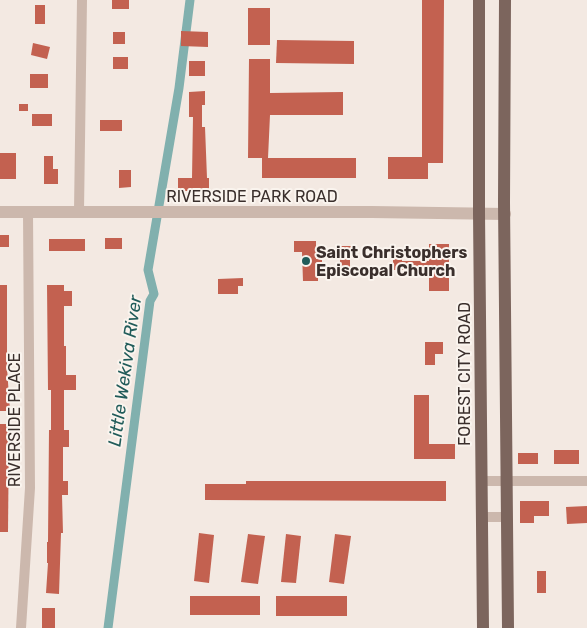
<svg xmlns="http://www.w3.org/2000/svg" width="587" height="628" font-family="Rubik,sans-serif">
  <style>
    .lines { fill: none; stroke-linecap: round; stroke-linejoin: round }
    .canal { stroke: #81b0ae; stroke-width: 9 }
    .building { fill: #c36150 }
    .minor { stroke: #ccb8ad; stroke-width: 10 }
    .tertiary { stroke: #ccb8ad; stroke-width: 12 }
    .primary { stroke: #7c655d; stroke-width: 12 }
    .poi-dot { fill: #215c5a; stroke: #faf4ee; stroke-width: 2 }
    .labels { text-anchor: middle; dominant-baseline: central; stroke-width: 4; stroke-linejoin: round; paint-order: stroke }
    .street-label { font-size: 16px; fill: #3a2f2c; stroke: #faf4ee }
    .poi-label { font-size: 16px; font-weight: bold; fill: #3a2f2c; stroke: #faf4ee; text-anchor: start }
    .water-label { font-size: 18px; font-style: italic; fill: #215c5a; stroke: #faf4ee }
  </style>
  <rect width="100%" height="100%" fill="#f3e9e2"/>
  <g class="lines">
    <path class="canal" d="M108 628 150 301 154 294 148 270 179 88 190 0"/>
  </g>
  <g class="building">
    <rect x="112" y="0" width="17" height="9"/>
    <path d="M422 0H444L443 163H428V179H388V157H422Z"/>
    <rect x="35" y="5" width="10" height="19"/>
    <rect x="248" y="8" width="22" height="37"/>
    <path d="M181 31 208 32V47L181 46Z"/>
    <rect x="113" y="32" width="12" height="12"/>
    <path d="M277 40 354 41V64L276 63Z"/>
    <path d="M33 43 50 47 47 59 31 55Z"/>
    <rect x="113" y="57" width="15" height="12"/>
    <path d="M249 59H270V93L343 92V115H270L268 158H356V178H262V158H248Z"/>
    <rect x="189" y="61" width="16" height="15"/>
    <rect x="30" y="74" width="18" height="14"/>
    <path d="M205 91V105H202V127H205L207 178H209V191H178V178H192L193 117H189V92Z"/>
    <rect x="19" y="104" width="9" height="7"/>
    <rect x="32" y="114" width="20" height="12"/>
    <rect x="100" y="120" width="22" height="11"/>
    <rect x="0" y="153" width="16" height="26"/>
    <path d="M44 156H53V169H58V184H44Z"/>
    <path d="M119 170H131V187L119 188Z"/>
    <rect x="0" y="235" width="9" height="12"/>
    <rect x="105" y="238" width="17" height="11"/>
    <rect x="49" y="239" width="36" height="12"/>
    <path d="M294 241H316V259H322V269H318V281H303L302 252H294Z"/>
    <path d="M429 244H449V291H429V274H413V270H393V257L402 256V261H429Z"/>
    <path d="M335 246H353V257H350V274H340V257H335Z"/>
    <path d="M243 278V286H238V294H218V279Z"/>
    <path d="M0 285H7V368L10 411H0Z"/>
    <path d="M47 285H64V291H72V306H64V346H66V375H76V390H64V430H69V447H63V481H68V495H62L63 533H61L59 594 46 593 48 563H47V542H48L49 430H51V390H48Z"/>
    <path d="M425 342H443V354H435V365H425Z"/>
    <path d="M414 395H429V444H455V459H414Z"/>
    <path d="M0 424H9L8 532H0Z"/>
    <rect x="554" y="450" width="25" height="14"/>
    <rect x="518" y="453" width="20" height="11"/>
    <path d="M246 481H446V501L205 500V484H246Z"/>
    <path d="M520 501H549V516H534V523H520Z"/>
    <path d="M587 506V523L567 524 566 507Z"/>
    <path d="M199 533 214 535 209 583 194 581Z"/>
    <path d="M248 534 265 536 258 584 241 582Z"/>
    <path d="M286 534 301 536 296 583 281 582Z"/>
    <path d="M335 534 351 536 344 584 329 582Z"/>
    <rect x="537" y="571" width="9" height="22"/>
    <rect x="190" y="596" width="70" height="19"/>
    <rect x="276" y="596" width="71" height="20"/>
    <rect x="42" y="608" width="13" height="20"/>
  </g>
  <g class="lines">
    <g class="minor">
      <path d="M79 211 82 0"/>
      <path d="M481 481H587"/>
      <path d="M482 517H507"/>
      <path d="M21 628 30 488 28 213"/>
    </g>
    <path class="tertiary" d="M0 212H372L505 214"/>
    <g class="primary">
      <path d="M479 0V213L483 628"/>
      <path d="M505 0 504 202 508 628"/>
    </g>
  </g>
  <circle class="poi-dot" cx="306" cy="261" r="5"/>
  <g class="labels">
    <g class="street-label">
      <text x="252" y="196">RIVERSIDE PARK ROAD</text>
      <text transform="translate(464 374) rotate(-90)">FOREST CITY ROAD</text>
      <text transform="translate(14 420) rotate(-90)">RIVERSIDE PLACE</text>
    </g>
    <g class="poi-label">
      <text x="316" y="252">Saint Christophers<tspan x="316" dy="18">Episcopal Church</tspan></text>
    </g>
    <g class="water-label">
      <text transform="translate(125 371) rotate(-82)">Little Wekiva River</text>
    </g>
  </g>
</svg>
